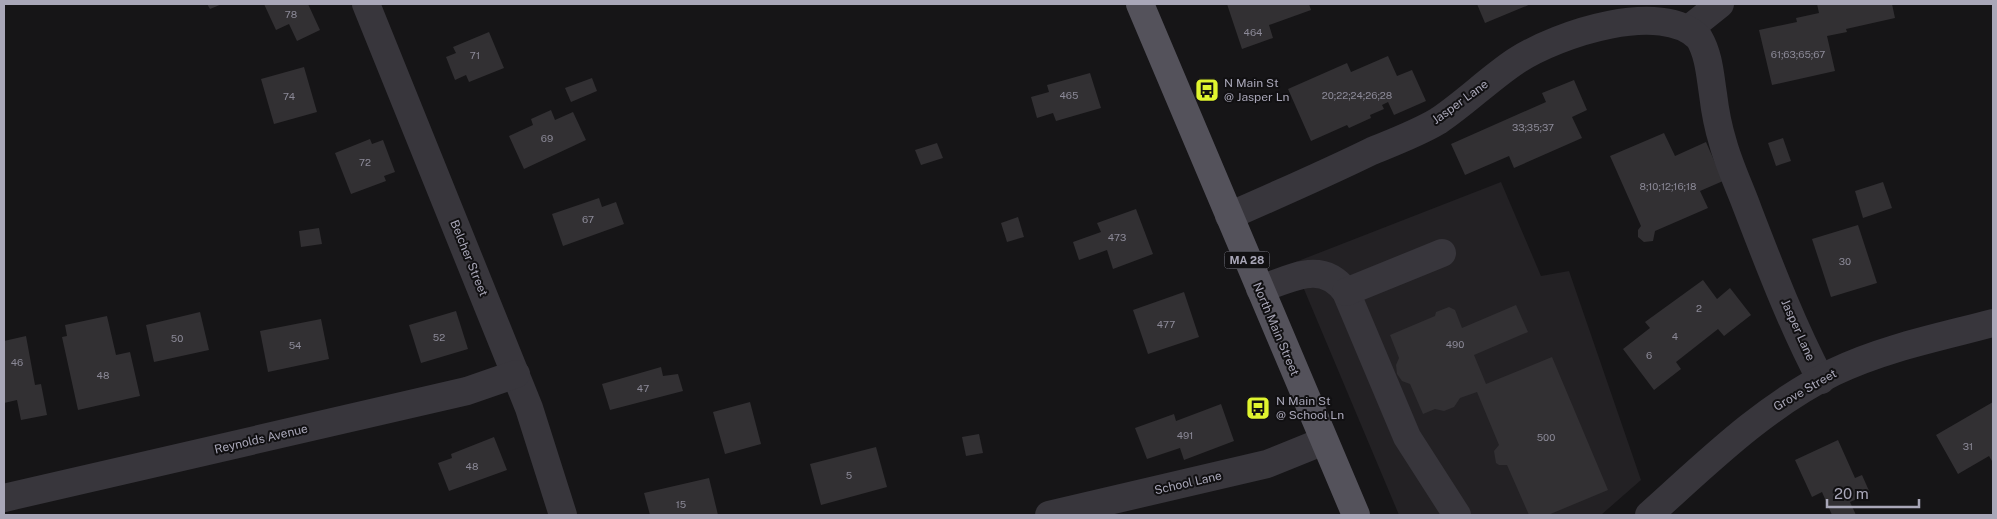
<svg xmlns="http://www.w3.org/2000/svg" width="1997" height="519" font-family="'Public Sans',sans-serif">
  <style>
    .built { fill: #232124 }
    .building { fill: #323033 }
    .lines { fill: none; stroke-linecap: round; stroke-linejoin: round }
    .minor { stroke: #38363c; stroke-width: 28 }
    .major { stroke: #54525b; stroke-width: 28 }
    .labels { text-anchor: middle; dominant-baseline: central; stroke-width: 4; stroke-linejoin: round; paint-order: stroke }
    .number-label { font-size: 10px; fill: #8b8997 }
    .shield { fill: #111012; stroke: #7b7a86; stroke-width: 1 }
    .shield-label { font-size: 11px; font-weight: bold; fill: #a9a7b8 }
    .poi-label { font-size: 12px; fill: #a9a7b8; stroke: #111012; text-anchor: start }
    .street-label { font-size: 12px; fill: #a9a7b8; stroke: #111012 }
  </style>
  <rect width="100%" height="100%" fill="#161517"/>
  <path class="built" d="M1501 182 1541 276 1569 271 1641 480 1601 515H1399L1293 263Z"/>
  <g class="building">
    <path d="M207 4H222L210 9Z"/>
    <path d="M264 4H308L320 30 297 41 289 24 276 30Z"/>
    <path d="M1227 4H1309L1311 10 1269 25 1273 38 1242 49Z"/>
    <path d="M1477 4H1531L1485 23Z"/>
    <path d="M1817 4H1892L1895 18 1846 29 1847 32 1827 36 1835 71 1772 85 1759 30 1797 22 1796 18 1819 13Z"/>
    <path d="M489 32 504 68 469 82 466 75 455 80 446 57 456 53 453 47Z"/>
    <path d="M1388 56 1397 76 1412 70 1426 101 1394 115 1388 102 1382 105 1384 109 1370 115 1371 118 1349 128 1347 125 1311 141 1288 89 1347 63 1351 72Z"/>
    <path d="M304 67 317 112 274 124 261 79Z"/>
    <path d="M1090 73 1101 108 1056 121 1053 113 1037 118 1031 97 1049 92 1047 85Z"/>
    <path d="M592 78 597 91 571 102 565 88Z"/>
    <path d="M1574 80 1587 110 1572 117 1582 138 1514 168 1509 156 1465 175 1451 144 1546 102 1542 93Z"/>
    <path d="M551 110 555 120 573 112 586 140 524 169 509 136 533 125 531 119Z"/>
    <path d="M1664 133 1675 156 1706 142 1723 181 1700 191 1708 208 1655 231 1653 241 1644 242 1638 237V230L1641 226 1610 156Z"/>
    <path d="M1783 138 1791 161 1776 166 1768 143Z"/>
    <path d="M370 139 372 144 383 140 395 172 384 176 386 181 351 194 335 153Z"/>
    <path d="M937 143 943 158 921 165 915 150Z"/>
    <path d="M1883 182 1892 208 1863 218 1855 191Z"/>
    <path d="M599 198 602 207 616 202 624 224 563 246 552 214Z"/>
    <path d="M1136 209 1153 254 1113 269 1107 250 1079 260 1073 242 1101 232 1097 223Z"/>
    <path d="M1018 217 1024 237 1007 242 1001 223Z"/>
    <path d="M1858 225 1877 283 1831 297 1812 239Z"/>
    <path d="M319 228 322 244 301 247 299 231Z"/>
    <path d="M1703 280 1717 299 1730 288 1751 315 1724 336 1718 329 1676 362 1681 369 1654 390 1623 349 1650 328 1645 322Z"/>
    <path d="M1184 292 1199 337 1148 354 1133 310Z"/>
    <path d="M1516 305 1528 332 1474 355 1486 384 1552 357 1608 490 1548 515H1529L1507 465H1499L1496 463 1494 451 1499 445 1477 392 1460 398 1454 407 1444 411 1435 409 1423 414 1410 384 1402 381 1397 374 1396 365 1399 358 1390 335 1435 316 1436 312 1449 307 1455 310 1462 328Z"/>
    <path d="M456 311 468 349 421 363 409 325Z"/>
    <path d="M200 312 209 350 154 362 146 325Z"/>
    <path d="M107 316 116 355 130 352 140 396 78 410 62 337 67 336 65 325Z"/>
    <path d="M321 319 329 359 268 372 260 331Z"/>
    <path d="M26 336 35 385 41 384 47 415 21 420 17 400 4 403V341Z"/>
    <path d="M661 367 663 376 678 374 683 391 610 410 602 384Z"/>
    <path d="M750 402 761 444 725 454 713 412Z"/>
    <path d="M1993 402V461H1992L1989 456 1958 474 1936 435Z"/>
    <path d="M1221 404 1234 441 1184 460 1180 448 1147 459 1135 428 1174 414 1176 421Z"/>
    <path d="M979 434 983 453 966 456 962 437Z"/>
    <path d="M494 437 507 470 449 491 438 463 452 458 451 454Z"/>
    <path d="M1838 440 1855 478 1862 475 1870 493 1850 502 1856 515H1832L1822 492 1812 497 1795 460Z"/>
    <path d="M876 447 887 487 821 505 810 464Z"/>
    <path d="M709 478 718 515H650L644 493Z"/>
  </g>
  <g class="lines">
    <g class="minor">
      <path d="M366 4 529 408 563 515"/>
      <path d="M1690 28 1720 4"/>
      <path d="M1229 216C1277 195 1325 174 1372 151 1394 142 1418 133 1438 121 1465 103 1489 79 1516 61 1559 33 1662 0 1699 38 1709 55 1710 75 1713 94 1715 111 1718 127 1723 143 1729 165 1740 188 1748 210 1770 267 1792 325 1821 380"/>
      <path d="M1260 289C1291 279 1322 259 1346 292L1407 437 1457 515"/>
      <path d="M1346 292 1442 253"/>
      <path d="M4 498 467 391 516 374"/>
      <path d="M1049 515 1267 464 1324 441"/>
      <path d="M1649 515C1707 463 1763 407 1834 372 1884 348 1940 337 1993 323"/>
    </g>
    <path class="major" d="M1140 4 1356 515"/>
  </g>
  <defs>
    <g id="bus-square" transform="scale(1.25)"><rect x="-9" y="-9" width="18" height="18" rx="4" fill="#e0f52f" stroke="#111012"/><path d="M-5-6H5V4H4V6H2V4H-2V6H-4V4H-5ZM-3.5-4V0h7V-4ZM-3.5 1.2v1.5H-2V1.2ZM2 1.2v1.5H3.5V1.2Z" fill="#111"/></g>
  </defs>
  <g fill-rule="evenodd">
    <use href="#bus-square" x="1207" y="90"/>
    <use href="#bus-square" x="1258" y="408"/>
  </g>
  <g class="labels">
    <g class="number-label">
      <text x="291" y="14">78</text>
      <text x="1253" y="32">464</text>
      <text x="1798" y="54">61;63;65;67</text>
      <text x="475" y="55">71</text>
      <text x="1069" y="95">465</text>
      <text x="1357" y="95">20;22;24;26;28</text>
      <text x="289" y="96">74</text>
      <text x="1533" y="127">33;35;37</text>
      <text x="547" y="138">69</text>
      <text x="365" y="162">72</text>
      <text x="1668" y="186">8;10;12;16;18</text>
      <text x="588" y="219">67</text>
      <text x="1117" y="237">473</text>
      <text x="1845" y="261">30</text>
      <text x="1699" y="308">2</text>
      <text x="1166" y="324">477</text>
      <text x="1675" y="336">4</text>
      <text x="439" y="337">52</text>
      <text x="177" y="338">50</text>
      <text x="1455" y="344">490</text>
      <text x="295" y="345">54</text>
      <text x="1649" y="355">6</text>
      <text x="17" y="362">46</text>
      <text x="103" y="375">48</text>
      <text x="643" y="388">47</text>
      <text x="1185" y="435">491</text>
      <text x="1546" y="437">500</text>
      <text x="1968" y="446">31</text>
      <text x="472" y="466">48</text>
      <text x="849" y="475">5</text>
      <text x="681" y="504">15</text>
    </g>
    <rect class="shield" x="1224.5" y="251.5" width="45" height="17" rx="4"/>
    <g class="shield-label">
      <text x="1247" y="260">MA 28</text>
    </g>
    <g class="poi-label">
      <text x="1224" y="83">N Main St<tspan x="1224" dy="14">@ Jasper Ln</tspan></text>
      <text x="1276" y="401">N Main St<tspan x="1276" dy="14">@ School Ln</tspan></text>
    </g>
    <g class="street-label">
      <text transform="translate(1460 102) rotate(-36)">Jasper Lane</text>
      <text transform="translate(469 258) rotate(68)">Belcher Street</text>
      <text transform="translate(1276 329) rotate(67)">North Main Street</text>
      <text transform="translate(1798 330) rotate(66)">Jasper Lane</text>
      <text transform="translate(1805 390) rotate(-30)">Grove Street</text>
      <text transform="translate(261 439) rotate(-13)">Reynolds Avenue</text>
      <text transform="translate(1188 483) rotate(-13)">School Lane</text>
    </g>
  </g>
  <rect width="1997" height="519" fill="none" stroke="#a9a7b8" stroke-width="10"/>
  <path d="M1827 499v8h92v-8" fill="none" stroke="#a9a7b8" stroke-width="2.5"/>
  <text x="1834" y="499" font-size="15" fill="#a9a7b8" stroke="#111012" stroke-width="4" paint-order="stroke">20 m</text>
</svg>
